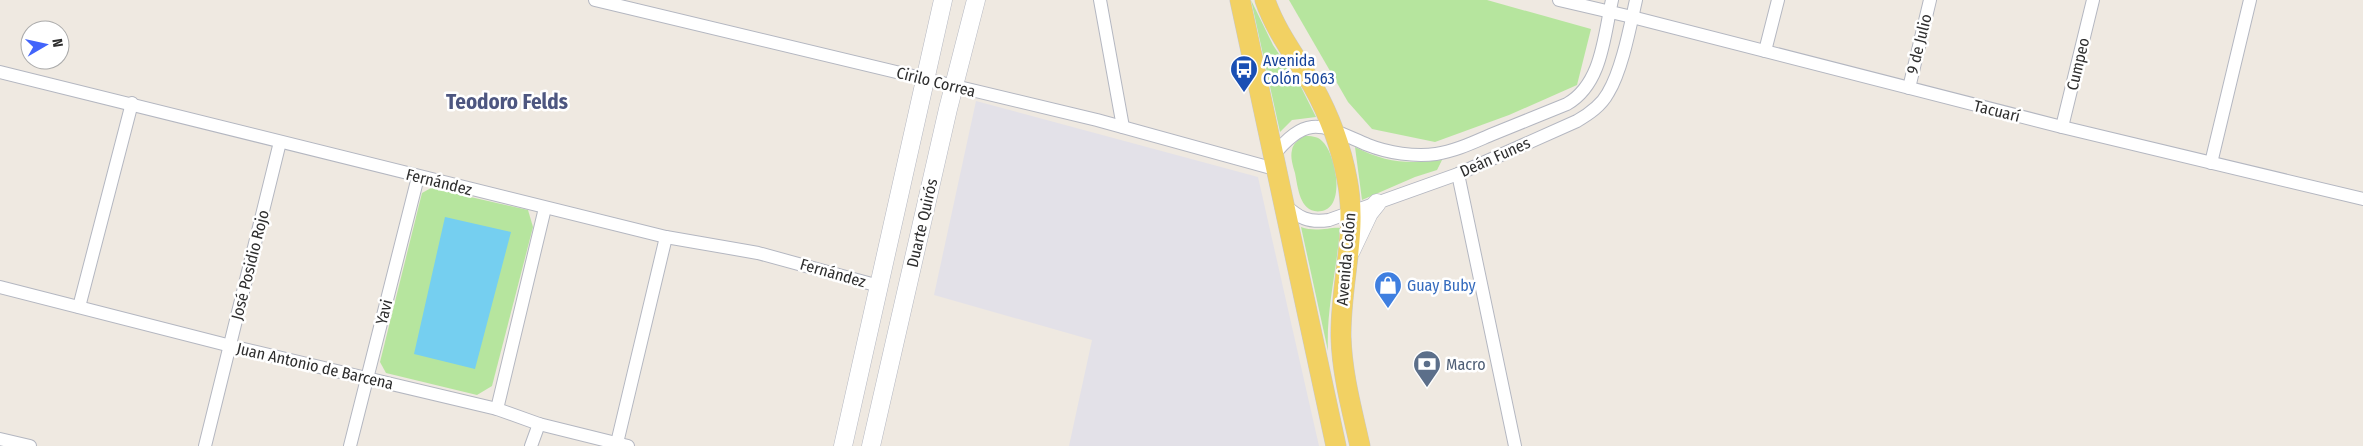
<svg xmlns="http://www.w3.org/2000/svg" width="2363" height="446" font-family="'Fira Sans Condensed',sans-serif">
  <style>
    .industrial { fill: #e3e1e8 }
    .green { fill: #b6e59e }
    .water { fill: #75cff0 }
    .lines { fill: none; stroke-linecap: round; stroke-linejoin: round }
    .street-casing { stroke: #b4b7c1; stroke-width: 14 }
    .secondary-casing { stroke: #b4b7c1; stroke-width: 19 }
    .primary-casing { stroke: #c9c9c9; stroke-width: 21 }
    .street { stroke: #fff; stroke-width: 12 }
    .secondary { stroke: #fff; stroke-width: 18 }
    .primary { stroke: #f2d163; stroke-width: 20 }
    .labels { text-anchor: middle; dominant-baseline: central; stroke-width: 5; stroke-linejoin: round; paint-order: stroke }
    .street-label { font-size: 16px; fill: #2e2e2e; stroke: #fff }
    .transit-label { font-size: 16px; fill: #164399; stroke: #fff; text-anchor: start }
    .shop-label { font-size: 16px; fill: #366cbe; stroke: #fff; text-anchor: start }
    .service-label { font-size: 16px; fill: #4e5e75; stroke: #fff; text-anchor: start }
    .district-label { font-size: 21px; font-weight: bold; fill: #4d5680; stroke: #fff }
  </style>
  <rect width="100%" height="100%" fill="#efe9e1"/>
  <path class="industrial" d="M976 101 1258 177 1319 446H1069L1092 340 934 295Z"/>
  <g class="green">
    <path d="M1251 0 1273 45 1301 87 1316 117 1292 120 1280 132Z"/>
    <path d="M1289 0H1487L1591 29 1577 85 1509 115 1435 142 1372 129 1348 102Z"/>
    <path d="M1304 136C1311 136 1317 136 1322 141 1335 152 1347 206 1322 211 1300 215 1298 188 1295 173 1293 166 1290 157 1292 150 1293 143 1299 140 1304 136Z"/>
    <path d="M1355 147C1386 163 1408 164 1442 160L1437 170 1415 177 1362 200Z"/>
    <path d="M431 188 528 210 533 227 492 386 477 395 386 373 380 362 422 193Z"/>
    <path d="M1301 227C1317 233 1333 226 1340 228 1337 270 1326 309 1328 351Z"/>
  </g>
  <path class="water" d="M445 217 511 232 475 369 414 354Z"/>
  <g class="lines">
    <g class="street-casing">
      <g id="street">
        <path d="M595 0 1097 120 1275 169"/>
        <path d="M1100 0 1123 127"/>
        <path d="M1559 0 1632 17 2062 127 2363 199"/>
        <path d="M1765 51 1778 0"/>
        <path d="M0 72 666 237 758 253 879 286"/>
        <path d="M1909 88 1930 0"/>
        <path d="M2062 127 2093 0"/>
        <path d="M1273 156C1308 112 1323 126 1368 145 1388 153 1415 157 1436 154 1456 151 1474 142 1493 134 1518 124 1542 114 1567 104 1602 84 1604 36 1612 0"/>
        <path d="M2211 163 2250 0"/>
        <path d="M1458 174 1515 446"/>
        <path d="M1284 204C1299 218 1308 223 1329 220L1458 174 1577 121C1589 114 1601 106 1608 93 1622 70 1630 27 1636 0"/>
        <path d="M0 287 231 346 497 409 539 424 628 446"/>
        <path d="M79 307 132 103"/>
        <path d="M497 409 545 208"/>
        <path d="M0 439 30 446"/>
        <path d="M617 443 666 237"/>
        <path d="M205 446 280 142"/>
        <path d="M350 446 418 177"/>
        <path d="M531 446 539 424"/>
      </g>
    </g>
    <g class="secondary-casing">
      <g id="secondary">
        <path d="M1351 251 1369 213 1377 203"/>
        <path d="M843 446 943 0"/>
        <path d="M871 446 948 109 976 0"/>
      </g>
    </g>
    <g class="primary-casing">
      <g id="primary">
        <path d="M1240 0 1336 446"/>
        <path d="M1265 0C1276 32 1296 57 1313 86 1329 115 1341 146 1347 179 1358 233 1340 283 1341 337 1342 374 1352 410 1360 446"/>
      </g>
    </g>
    <use href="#street" class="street"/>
    <use href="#secondary" class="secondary"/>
    <use href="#primary" class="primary"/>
  </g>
  <defs>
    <g id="bus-pin" transform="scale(1.4375)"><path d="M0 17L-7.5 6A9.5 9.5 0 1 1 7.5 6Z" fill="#1a4fb4" stroke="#fff"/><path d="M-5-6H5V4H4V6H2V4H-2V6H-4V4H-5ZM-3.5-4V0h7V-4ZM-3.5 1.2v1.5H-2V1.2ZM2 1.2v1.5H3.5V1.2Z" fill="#fff"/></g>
    <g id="shop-pin" transform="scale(1.4375)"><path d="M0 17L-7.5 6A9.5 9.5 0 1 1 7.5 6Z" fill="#3f7fe0" stroke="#fff"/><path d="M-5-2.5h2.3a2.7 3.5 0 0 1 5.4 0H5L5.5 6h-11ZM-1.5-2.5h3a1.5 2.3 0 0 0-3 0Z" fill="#fff"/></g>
    <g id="bank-pin" transform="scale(1.4375)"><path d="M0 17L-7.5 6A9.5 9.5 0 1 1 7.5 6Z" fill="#5c6f8a" stroke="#fff"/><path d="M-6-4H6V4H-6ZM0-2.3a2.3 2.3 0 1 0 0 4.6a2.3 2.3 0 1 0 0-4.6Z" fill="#fff"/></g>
  </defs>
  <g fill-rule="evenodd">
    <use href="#bus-pin" x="1244" y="69"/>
    <use href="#shop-pin" x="1388" y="285"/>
    <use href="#bank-pin" x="1427" y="364"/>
  </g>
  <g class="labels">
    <g class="street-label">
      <text transform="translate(1919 44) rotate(-76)">9 de Julio</text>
      <text transform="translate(2078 64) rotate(-77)">Cumpeo</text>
      <text transform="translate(936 82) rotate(14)">Cirilo Correa</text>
      <text transform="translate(1997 111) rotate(14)">Tacuarí</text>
      <text transform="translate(1495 157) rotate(-24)">Deán Funes</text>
      <text transform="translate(439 182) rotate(14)">Fernández</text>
      <text transform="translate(922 223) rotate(-77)">Duarte Quirós</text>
      <text transform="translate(1346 259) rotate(-85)">Avenida Colón</text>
      <text transform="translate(250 265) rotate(-76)">José Posidio Rojo</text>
      <text transform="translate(833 273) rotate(16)">Fernández</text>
      <text transform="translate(384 312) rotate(-76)">Yavi</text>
      <text transform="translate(315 366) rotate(13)">Juan Antonio de Barcena</text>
    </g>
    <g class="transit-label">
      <text x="1263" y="60">Avenida<tspan x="1263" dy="18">Colón 5063</tspan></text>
    </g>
    <g class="shop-label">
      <text x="1407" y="285">Guay Buby</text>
    </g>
    <g class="service-label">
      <text x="1446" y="364">Macro</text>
    </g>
    <g class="district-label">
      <text x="507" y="102">Teodoro Felds</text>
    </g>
  </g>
  <g transform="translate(45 45) rotate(81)"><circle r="24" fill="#ffffff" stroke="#ababab"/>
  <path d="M0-4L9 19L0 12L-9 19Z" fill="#4264fb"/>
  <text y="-8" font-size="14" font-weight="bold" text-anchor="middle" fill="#2e2e2e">N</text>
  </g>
</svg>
